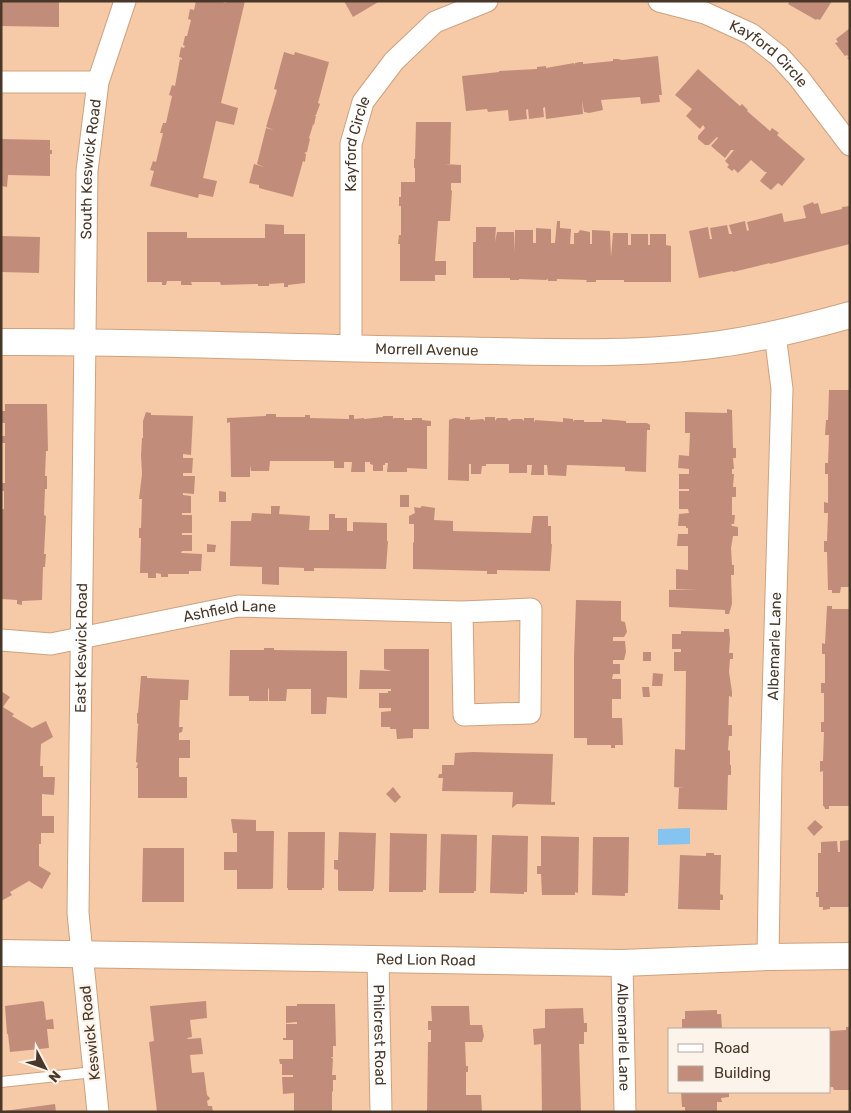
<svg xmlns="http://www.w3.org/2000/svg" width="851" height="1113" font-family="Rubik,sans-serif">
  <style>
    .water { fill: #85c4f0 }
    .building { fill: #c18d7a }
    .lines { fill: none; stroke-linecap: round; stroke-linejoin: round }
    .service-casing { stroke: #cda27f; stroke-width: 12 }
    .minor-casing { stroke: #cda27f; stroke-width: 23 }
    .tertiary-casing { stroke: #cda27f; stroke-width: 28 }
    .service { stroke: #fff; stroke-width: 10 }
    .minor { stroke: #fff; stroke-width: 21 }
    .tertiary { stroke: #fff; stroke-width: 26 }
    .labels { text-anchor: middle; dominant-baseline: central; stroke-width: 4.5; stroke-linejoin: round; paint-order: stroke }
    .street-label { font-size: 15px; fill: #493829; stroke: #fcf3eb }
  </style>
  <rect width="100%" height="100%" fill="#f6caa6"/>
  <path class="water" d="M690 828V844L658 845V829Z"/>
  <g class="building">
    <path d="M1 1H59V27L1 26Z"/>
    <path d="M196 1H219L226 3 227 1H245L221 103 238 108 234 125 216 121 203 178 217 181 213 197 199 194 198 198 150 186 154 171 150 170 153 161 156 162 163 133H160L163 123H166L172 96 169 95 172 85 175 86 180 59 182 60V58L179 57 181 47 184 48 185 46 183 45 185 36H187L191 20 188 19 190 9 194 10Z"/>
    <path d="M344 1H380L353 17Z"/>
    <path d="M790 1H832L820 20 817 19 816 20 788 4Z"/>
    <path d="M850 28V61L847 58 849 57 847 55 845 56 835 43 838 42 836 39Z"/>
    <path d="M284 52 294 55 295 52 329 62 318 103 320 104 316 115 314 116H316L314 125 312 124 313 125 309 138 310 139 307 152 304 153 306 154 305 162 303 161 293 197 259 188V185L249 183 254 164 264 167 257 164 266 128 274 130 266 127 277 90 274 89Z"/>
    <path d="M658 56 662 95H659L660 102 641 104 640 97 601 100 603 110 589 113 584 112 582 100 583 114 546 119 545 107 543 108 544 117 529 119 528 109 526 110 527 119 509 121 508 110 488 112 487 109 466 111 462 76 499 72V71L537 69V67L546 66V68L574 63 575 65V63L580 62H583V64L613 61V59H618L622 60Z"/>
    <path d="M698 69 740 106 742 104 748 110 747 111 770 131 772 128 779 133 777 135 805 159 782 186 778 183 771 190 760 181 767 172H765L751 160 738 173 734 169 732 171 727 167 729 165 725 161 734 150H731L725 158 711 146 718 138 717 137 709 145H705L698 139V136L705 128 703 125 700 129 686 116 692 109 675 95Z"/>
    <path d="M416 122H451L450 164H444L461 165V183H451V190L452 191 450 221H438L435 261H446V275H435V281H400V244H398L399 235H401V206H399V197H401V182H415V168H414V159H415Z"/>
    <path d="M1 139 50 140V150H52V154H50V176L8 175 7 187 1 186Z"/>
    <path d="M813 202 814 204 818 203 821 214 842 209V207L850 206V244L770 264V263L733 272V271L699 278 689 231 708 227 710 239H712L710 228 727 225 729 234H732L729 225 745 221 747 231 749 230 747 222 782 213 784 222 806 218 803 206Z"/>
    <path d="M557 221H560V228L571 229 570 244H574V233H578L580 230 590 232V244H592V230L610 231 611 257 613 233H628V245H631V234H648V245H650V234H666V245L671 246V282H634V281V282H624V280H596V282H586L587 280 557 279V281H548V279L546 280 519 279V280H510V278H473V242H476V227H496L495 242 497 232H514L515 253V230H533V243H536V228L551 229V243H555Z"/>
    <path d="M265 224 284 225V234H305V283L288 285V287H284V283L270 284V282L269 286H258V284L221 285 220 282H191L192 285H181V281H167L166 285H162V282H147V232H187V238H265Z"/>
    <path d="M1 236 40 237 39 273 1 272Z"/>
    <path d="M829 390H850V587H841L840 593H832V590H828L827 552H824V541H827L828 513H824V502L828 503V474H825V463H828L829 435H825L826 420H828Z"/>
    <path d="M5 404H47L48 451H46L45 476H47V489H45L44 515 46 516 44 554H46L45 567H43L42 600 22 601V605L17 604V600L2 599 1 509H4V491H1V483H5V443H1V436H5V423H1V411H5Z"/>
    <path d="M727 409 732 410 733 448H736V458H733L734 469H732V474H734L733 487H736V497H732V515H735L734 524H731L732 526 738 527V536H733L731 548 732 565H734V575H731L732 604 729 614H725V610L669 607V590L697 589H676V569L688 570V546H677L678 534H688V528H686V526H678L679 514 689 513 688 509H679V491H689V489H679V474H689V469L678 468 679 455 689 456 690 433H685V412L727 413Z"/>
    <path d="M146 412 151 413V415L193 416 191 455 183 454V458H193L192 473H183V476H195L194 494 183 493V495L191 496V513H182V515H192V533H182V535H192V551H182L181 553 202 554 201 571H189V574H168V577H161V574L156 573V578H148V573H140L141 538H139V528H141L142 499H139L142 474 141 455 142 438H143V421Z"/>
    <path d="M266 414H276V417H305V415H310V418L349 419V415H354V419L364 418V419L383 417V416H393V419L394 418H404V420H412V418H422V420L431 421V426H427V469L407 468V472H387L388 463H385V465H383V471H373V465L370 464V462H365V472H351L352 462H344V468H334V461H270L269 471H251L250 465V477H231L230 422 227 423V418L266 416Z"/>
    <path d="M465 417H470V420L483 419 485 421V417H495V421L497 418H507L509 421 512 419H522L524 421V418H534V421L535 422V420L563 422V418L573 419V422L574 420H584V422H602V419L626 421V423H647L650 425V430H647L646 472 625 471V467L567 465 566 476 548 475 547 465H544V475H531L532 465H527V473H509V464H486V466H482L481 474H471V464H469V481L448 480 449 420 454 418 464 419 465 420Z"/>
    <path d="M219 491 226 492V502H219Z"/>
    <rect x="400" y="495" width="9" height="12"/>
    <path d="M271 506H280L279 514 310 516 309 530H329V514H335V518H347V531H353V522L387 523V541H388L386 569 314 568V571H304V568L279 567V585L262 584V567L230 566 231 521H251L252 513 271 514Z"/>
    <path d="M422 506 435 508 434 520 453 521V531L531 533 533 516H548V526H551V544H552L550 571 497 570V574H487V571L413 569V542L414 543V524H409V516L415 513 414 507 420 508Z"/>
    <path d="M207 544 216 545 215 552H207Z"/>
    <path d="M576 600 621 601V621L625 622 627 632 624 637H613V641H625L626 652 624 660H613V664H620V674H613L612 679H621V699H612V718H622L623 745H615V748H611V745H587V738H574V657Z"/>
    <path d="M827 606H832V609H850V806H829V809H825L824 806H823V771L820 772V761H823L824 732H821V722H824V693H821V683H825V654H822V643L825 644Z"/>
    <path d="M724 629H729L730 640 729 653H733V659H730L729 672 732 692V697L729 696 728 725H732V736H729L728 750 730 751V765H731V775H728L727 810 678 809 679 788H684L674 787 675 749 685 750 686 671H674V652H681V649H672V634H681V631L724 632Z"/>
    <path d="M264 648H274V650L347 651V698L327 697 326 714H311V689H287L286 701H269V689L268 688V701H249V696H229L230 650H264Z"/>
    <path d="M384 649H429V729H413V738L397 739 396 729H390V727H381V712L391 711V708H379V693H388V691H391V689H359L360 670 392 671 384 669Z"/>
    <rect x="643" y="652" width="8" height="9"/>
    <path d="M653 673 663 674 662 686H652Z"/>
    <path d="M141 676H147V678L189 680 188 700H180L179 727H183L182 732 179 733V740H190V758H179V777H187V798H138V768H136L138 763 136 762 138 725H139L137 723V713H139H138Z"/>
    <path d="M642 687H649L650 697H643Z"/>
    <path d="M1 691 10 697 3 707 14 714 12 716 32 728 46 721 53 737 41 744 40 766H43V777H55L54 795 42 794V816H54V833H41V844H39V866L51 873 42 889 29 881 10 892 12 895 1 901Z"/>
    <path d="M473 752 553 754 551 802H555V805L517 804 512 808 513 792 442 791 443 778H438L439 774H442V765H454L455 753Z"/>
    <path d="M393 787 401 797 395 803 386 794Z"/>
    <path d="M231 819 256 820V831H274L273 888 271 889H237V870H224V852H237V833H233Z"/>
    <path d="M815 820 823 827 814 836 807 828Z"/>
    <path d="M288 832H325L324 888H322V890H288V888H287Z"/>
    <path d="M339 832 376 833 374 889H373V891H339L338 889V870L334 869V860H338Z"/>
    <path d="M390 833 427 834 426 890H423V892H389Z"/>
    <path d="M441 834 477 835 476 891H474V893H439Z"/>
    <path d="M492 835 528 836 527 892H524V894L490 893Z"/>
    <path d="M541 836 579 837 578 893 575 892V895H542L541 874H537V866H541Z"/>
    <path d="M593 837H629L628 893H625V896L592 895Z"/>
    <path d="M850 840V907H830V909L823 910V907H819V897H816V892H818V853H821V842L837 841 838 852H840V841Z"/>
    <path d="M143 848H184V902H142Z"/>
    <path d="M706 853H714V855H721L720 894 723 895V900H720V910L678 909 680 855 706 856Z"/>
    <path d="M42 1001 44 1002 46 1020 53 1019 54 1029H47L49 1048 10 1052 8 1034H7L5 1006Z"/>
    <path d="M206 1001 207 1018 190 1020 192 1037 187 1038 188 1039 201 1038 203 1054 190 1055 192 1073 204 1072 207 1095 209 1097 210 1099 207 1101 208 1106H212L213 1112H157L149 1042 154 1041 150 1006Z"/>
    <path d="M297 1004H335L336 1046H333V1057H331L333 1059 332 1075H336V1080H333V1091L332 1092V1112H294V1093L283 1094 282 1077H293V1075H282V1064H280L279 1059H293V1040H283V1038H286V1024H297V1022L286 1023V1006H297Z"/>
    <path d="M431 1006H469L470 1025H482L484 1036 482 1042H465L466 1066H468V1072H466V1095H481L482 1112H427L428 1042H431V1030H428V1021H432Z"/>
    <path d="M583 1008 584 1023H587V1032H584V1044H579L581 1112H542L541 1044 534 1045 533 1029 545 1028V1009Z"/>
    <path d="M717 1010V1014H721L722 1029H682V1019H685V1011Z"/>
    <path d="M846 1027H850V1090H834L833 1087H830V1031L846 1030Z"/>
    <path d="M681 1092H729V1097L721 1098 722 1102H717V1112H685V1107H682Z"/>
    <path d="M55 1104 56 1112H4V1111Z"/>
  </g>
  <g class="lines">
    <g class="service-casing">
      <path id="service" d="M1 1082 94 1072"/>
    </g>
    <g class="minor-casing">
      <g id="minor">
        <path id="s1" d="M659 1 705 13 751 34 779 56 799 78 850 145"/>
        <path d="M1 82H98"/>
        <path id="s2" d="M351 349V144L363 102 394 61 435 22 487 1"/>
        <path id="s3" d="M1 640 51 644 238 606 462 612 531 609 530 713 464 715 462 612"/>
        <path id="s4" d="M768 957 771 767 782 389 775 334"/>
        <path id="s5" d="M378 959 381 1112"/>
        <path id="s6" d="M622 963 625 1112"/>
        <path id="s7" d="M98 1112 78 913 87 171 98 82 125 1"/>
      </g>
    </g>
    <g class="tertiary-casing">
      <g id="tertiary">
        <path id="s8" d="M1 342C147 341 292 348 438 350 532 351 627 357 720 344 764 338 807 327 850 315"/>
        <path id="s9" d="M1 953 622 963 768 957 850 956"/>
      </g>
    </g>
    <use href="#service" class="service"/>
    <use href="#minor" class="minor"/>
    <use href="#tertiary" class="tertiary"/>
  </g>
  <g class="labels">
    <g class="street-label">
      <text stroke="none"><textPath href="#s1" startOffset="124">Kayford Circle</textPath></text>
      <text stroke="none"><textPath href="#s2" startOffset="206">Kayford Circle</textPath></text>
      <text stroke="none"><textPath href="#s7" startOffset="944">South Keswick Road</textPath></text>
      <text stroke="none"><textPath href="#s8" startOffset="426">Morrell Avenue</textPath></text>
      <text stroke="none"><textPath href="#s3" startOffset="232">Ashfield Lane</textPath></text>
      <text stroke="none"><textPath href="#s4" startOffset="311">Albemarle Lane</textPath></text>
      <text stroke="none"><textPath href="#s7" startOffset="465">East Keswick Road</textPath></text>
      <text stroke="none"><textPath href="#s9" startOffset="425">Red Lion Road</textPath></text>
      <text transform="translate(90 1033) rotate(-96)">Keswick Road</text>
      <text stroke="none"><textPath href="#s5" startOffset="76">Philcrest Road</textPath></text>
      <text stroke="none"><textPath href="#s6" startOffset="74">Albemarle Lane</textPath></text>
    </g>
  </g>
  <rect width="851" height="1113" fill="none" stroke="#493829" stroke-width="5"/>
  <rect x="668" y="1028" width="162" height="65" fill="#fcf3eb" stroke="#b4a89d"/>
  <rect x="678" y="1044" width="25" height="8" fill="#ffffff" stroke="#b4a89d"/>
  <text x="714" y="1053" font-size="15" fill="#493829">Road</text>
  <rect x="678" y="1066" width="25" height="15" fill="#c18d7a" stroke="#b4a89d"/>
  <text x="714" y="1078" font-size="15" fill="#493829">Building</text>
  <g transform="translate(45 1068) rotate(131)" stroke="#fcf3eb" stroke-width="4" paint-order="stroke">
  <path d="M0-4L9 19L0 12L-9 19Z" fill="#493829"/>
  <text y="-8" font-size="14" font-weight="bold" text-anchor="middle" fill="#493829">N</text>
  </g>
</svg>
